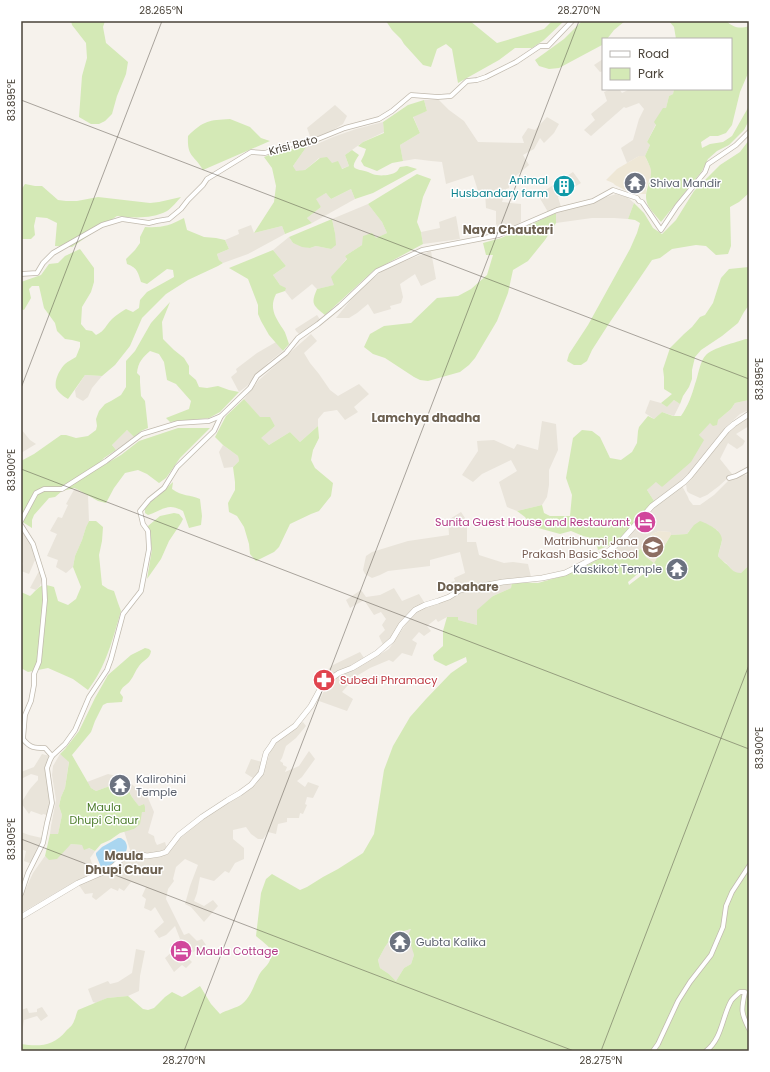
<svg xmlns="http://www.w3.org/2000/svg" width="770" height="1072" font-family="Poppins,sans-serif">
  <style>
    .residential { fill: #e9e4da }
    .education { fill: #eee7d6 }
    .green { fill: #d4e9b6; fill-rule: evenodd }
    .water { fill: #aad6f0 }
    .lines { fill: none; stroke-linecap: round; stroke-linejoin: round }
    .minor-casing { stroke: #c1baae; stroke-width: 5.5 }
    .tertiary-casing { stroke: #c1baae; stroke-width: 6 }
    .minor { stroke: #fff; stroke-width: 4 }
    .tertiary { stroke: #fff; stroke-width: 5 }
    .ticks { fill: none; stroke: #4a4339; stroke-width: 1; stroke-opacity: 0.45 }
    .labels { text-anchor: middle; dominant-baseline: central; stroke-width: 3; stroke-linejoin: round; paint-order: stroke }
    .street-label { font-size: 11px; fill: #4a4339; stroke: #fff }
    .culture-label { font-size: 11px; fill: #0d838f; stroke: #fff; text-anchor: end }
    .worship-label { font-size: 11px; fill: #5b616d; stroke: #fff; text-anchor: start }
    .hotel-label { font-size: 11px; fill: #b23c85; stroke: #fff; text-anchor: end }
    .education-label { font-size: 11px; fill: #785e54; stroke: #fff; text-anchor: end }
    .health-label { font-size: 11px; fill: #be3a42; stroke: #fff; text-anchor: start }
    .park-label { font-size: 11px; fill: #4d7d2c; stroke: #fff }
    .neighbourhood-label { font-size: 12px; font-weight: bold; fill: #6d6151; stroke: #fff }
    .neatline { fill: none; stroke: #4a4339; stroke-width: 1.5 }
    .ticks-label { font-size: 10px; text-anchor: middle; fill: #4a4339 }
  </style>
  <rect width="100%" height="100%" fill="#f6f2ec"/>
  <g class="residential">
    <path d="M603 59V71L600 72 594 65Z"/>
    <path d="M611 89H619L622 93 630 89H674L673 94 669 96 666 108 656 124 647 142 650 145 645 156H639L627 163 621 148 633 140 639 119 644 109 639 103 626 108 624 107 591 136 584 130 595 120 591 114 607 101 604 92Z"/>
    <path d="M438 99 449 110 464 121 478 142 524 143 522 137 528 128 535 130 547 117 559 124 554 133 544 143 540 138 534 149 523 155 529 165 517 175 509 180V188L506 189 502 202 521 204V222L512 228 501 232 496 224V211L486 208 485 193 478 191 473 175 446 184 442 162 431 161 415 159 403 161 400 145 420 133 413 116 427 111 424 100Z"/>
    <path d="M335 105 347 116 343 124 323 136H310L307 128Z"/>
    <path d="M383 122 384 132 363 142 345 155 349 166 341 169 319 158 305 170 296 172 293 166 307 146 317 144 333 137 356 129Z"/>
    <path d="M573 172 581 183 558 197 561 207 548 212 538 195Z"/>
    <path d="M351 189 355 199 312 223 307 218 321 207 315 199 326 193 331 199Z"/>
    <path d="M616 194 627 197 634 203 628 219 614 218H592L556 223V213Z"/>
    <path d="M368 204 382 222 387 233 362 245 345 256 347 258 332 277 335 285 317 289 312 284 292 300 285 291V288L280 285 273 275 286 266 273 250 289 237 293 243 310 248 316 246 331 249 335 233 332 219Z"/>
    <path d="M456 216 460 239 423 244 421 232 440 228 439 222Z"/>
    <path d="M251 225 254 233 282 226 285 234 248 254 223 263 219 260 217 254 229 249 225 240 239 234 238 230Z"/>
    <path d="M431 251 436 279 421 286 415 274 400 284 403 297 401 303 390 306 391 309 374 314 368 304 357 313 349 318H336L358 291 381 272 394 265Z"/>
    <path d="M317 315 321 321 300 335 296 331 295 329Z"/>
    <path d="M311 334 317 341 304 353 310 363 319 374 330 390 338 396 359 384 369 394 354 407 358 412 345 420 337 410 324 412 318 419V426L300 442 290 432 269 445 260 438 275 426 269 417 260 418 244 399 259 380Z"/>
    <path d="M276 342 283 351 269 362 257 374 247 386 239 392 231 377 237 372 236 369 257 353Z"/>
    <path d="M85 375 102 376 92 388 88 397 83 401 76 397 75 390Z"/>
    <path d="M650 400 661 403 667 407 674 400 680 404 674 416 662 412 654 419 645 413Z"/>
    <path d="M749 400V410L740 414 728 425 720 434 691 473 668 492 654 501 647 490 657 481 662 487 699 435 710 422 718 420 731 409 735 403Z"/>
    <path d="M749 416V426L736 434 745 441 743 445 737 449 728 443 720 459 732 474 719 486 707 495 700 498 689 493 687 491 686 484 701 467 720 441 732 428Z"/>
    <path d="M542 421 556 424 558 450 549 470V485L547 497 542 505 517 511 507 507 499 482 517 471 511 460 482 474 473 482 462 475 478 451 477 441 494 440 514 449 517 444 538 450Z"/>
    <path d="M21 429 30 440 36 444 21 453Z"/>
    <path d="M127 430 134 437 116 450 112 445Z"/>
    <path d="M223 445 238 456 239 461 233 467 224 468 219 452Z"/>
    <path d="M749 474V566L746 568 741 573H737L734 572 726 563 720 559 718 556 722 541 717 530 707 524 689 531 687 534 671 535 670 532 659 531 652 534 646 540 641 549 616 558 611 551 657 503 682 486 688 497 689 500 693 505H700L714 495 731 478Z"/>
    <path d="M75 488 88 495 89 521 86 527 82 540 75 556 73 567 66 573 56 567 58 560 47 556 57 534 50 531 58 517 62 518 68 505 66 504Z"/>
    <path d="M461 512 467 521V542H476L479 555 504 563 513 562 528 564 531 577 516 579 499 580 474 585 454 591 451 582 455 581 454 578 465 573 460 552 430 560V566L388 571 380 575 372 578 365 574 363 570 366 556 372 552 408 541 449 535 448 520Z"/>
    <path d="M21 532 25 535 32 543 34 554 35 560 29 574 21 571 23 563 21 561Z"/>
    <path d="M39 571 43 577 40 586 36 590 30 588Z"/>
    <path d="M512 582 511 588 493 596 477 625 458 620V617H447L438 622 436 619 427 626 431 631 424 636 419 632 412 640 417 643 412 656 402 653 393 662 389 660 370 668 355 677 342 692 353 699 347 711 319 701 324 691 330 681 337 677 379 655 389 649 408 621 414 614 424 607 463 590Z"/>
    <path d="M394 588 402 601 419 594 424 602 412 610 394 634 383 645 379 636 385 630 382 625 386 619 381 612 374 615 364 600 350 608 346 600 361 590 366 597 380 595Z"/>
    <path d="M360 652 364 658 328 678 319 685 316 680 333 665Z"/>
    <path d="M303 722 306 726 296 738 286 746 282 758 280 761 283 763V765L287 767 285 772 299 766 309 751 315 759 302 777 297 781 305 787 308 782 319 786 313 798 307 797 305 804 307 805 303 814 300 813 299 818H287V822L278 824 276 834 268 832 263 839H258L251 834 246 827 233 830V839L244 848V859L235 863 229 873 225 871 214 881 200 877 197 893 194 901 204 906 213 900 218 906 204 922 191 907 185 904 190 886 198 865 185 859 176 867 173 879 174 881 168 889 166 899 184 935 189 933 197 941 202 939 206 945 186 956 192 962 186 968 182 965 174 972 165 958 173 951 170 945 180 939 175 926 166 935 159 938 154 931 164 922 155 907 151 911 144 908 146 899 142 896 146 887 131 882 124 891 119 888 118 891 111 888 96 900 92 897 93 893 85 894 79 885 103 875 120 863 131 856 144 858H154L165 855 178 840 204 818 227 803 245 793 259 779 265 768 270 752 271 745 291 731Z"/>
    <path d="M42 754 50 756 46 768 51 798 50 805 47 815 43 814 42 815 31 811 29 814 21 803 30 789 38 780V776L31 774 21 779V772L34 767Z"/>
    <path d="M60 754 69 761 65 788 61 797 59 806 62 815 58 834H50L51 826 56 800 52 775 53 766Z"/>
    <path d="M251 759 262 762 258 773 253 778 245 773Z"/>
    <path d="M108 774 121 777 128 781 148 798 154 812 148 833 154 836 155 841 157 845 165 842 167 849 164 851 145 855 136 851 131 853 124 831 134 829 142 812 144 804 139 806 133 799 129 791 128 787 121 782 96 791 91 788 87 782Z"/>
    <path d="M21 832 29 835 42 838 38 850 32 864 24 861 26 851 21 849Z"/>
    <path d="M71 844 82 845 95 851 93 854 90 858 95 872 74 882 21 913V899L33 873 45 856 46 857 65 849Z"/>
    <path d="M412 929V945L414 955 411 964 404 968 396 981 389 974 380 968 378 960 385 947 394 934Z"/>
    <path d="M136 949 145 951 140 976 139 991 128 996 107 998 96 1003 93 1002 88 989 108 981 110 984 118 982 132 973Z"/>
    <path d="M42 1007 48 1016 41 1021 37 1016 24 1020 21 1041V1010L27 1008 29 1013 37 1012V1009Z"/>
  </g>
  <g class="education">
    <path d="M639 156H645L651 169V175L646 189V194H637L629 192 615 185 613 183 606 180 617 169Z"/>
    <path d="M659 531 670 532 671 535 654 563 646 557 641 549 646 540 652 534Z"/>
  </g>
  <g class="green">
    <path d="M71 21H105L103 27 106 43 128 62 126 74 117 96 112 114 105 121 99 124H91L79 117 82 76 87 58 86 43 72 25Z"/>
    <path d="M386 21H470L497 43 544 29 552 21H564L544 40 532 48H515L499 60 458 83 452 49 446 44 437 49 431 67 423 65 404 44 401 39 392 30Z"/>
    <path d="M582 21H625L614 30 607 39H603L602 45 559 68 549 69 539 66 535 60 564 39Z"/>
    <path d="M669 21H726C734 28 740 29 749 26V71L740 92 732 125 726 133 718 136H710L701 142 702 148 710 144 723 142 732 136 749 106V120L744 130 729 145 717 151 708 159 702 171 661 222C657 217 652 212 649 207 641 193 652 183 651 170 650 166 647 160 645 156L650 145 647 142 656 125 654 122 663 108H666L669 96 673 94 674 89H731V39H676L674 27Z"/>
    <path d="M424 100 427 111 413 117 420 133 400 145 403 161 392 163 377 171 364 166 361 161 364 155 366 149 358 146 363 142 384 133 383 122 408 105Z"/>
    <path d="M230 119 250 127 261 138 270 141 203 170C194 154 187 158 188 136 203 121 209 120 230 119Z"/>
    <path d="M749 140V193L739 202 730 207 731 246 728 254 716 255 706 246 696 245 672 249 660 258 652 260 608 325 592 350 587 361 581 365H574L567 361 569 354 588 325 630 249 637 233 640 223 635 220 628 219 634 203 644 213 653 228 662 234 676 220 694 191 720 165 740 152Z"/>
    <path d="M307 146 293 166 296 171 305 170 320 158 327 157 332 163 338 161 342 169 349 166 345 155 352 150 359 155C348 171 356 168 368 172 371 173 374 175 377 175 382 176 392 175 396 172 397 172 399 168 400 167L407 166 417 169 373 193 355 199 351 189 331 199 326 193 316 199 321 207 307 218 312 223 285 234 282 226 254 233 274 202 276 186 272 168 264 157 276 152Z"/>
    <path d="M417 174 431 179 423 197 417 222 421 232 423 244 373 271 325 315C312 305 311 303 317 289L334 285 331 277 347 259 345 256 362 245 363 236 372 233 376 238 387 233 382 222 368 204Z"/>
    <path d="M25 184 35 186H42L58 200 66 201H77L98 197 150 203 159 202 181 197C177 201 172 208 167 211 152 219 133 218 117 216L72 247 55 246 57 223 47 218 36 217 34 226 35 235 31 239H22L21 238V190Z"/>
    <path d="M556 213V223L545 240 528 261 513 270 508 293 497 321 475 358 469 365 460 372 428 381 420 380 414 377 385 358 373 354 364 347 370 334 384 326 411 323 437 298 458 296 471 289 487 275 493 255H486L483 243 501 238Z"/>
    <path d="M184 218 187 230 204 237 216 238 225 240 229 249 217 254 219 260 223 263 218 266 188 280 166 294 142 318 130 346 115 365 102 376 85 375 68 399C64 397 58 392 56 388 54 380 60 369 65 364 68 361 73 359 76 357L80 347V342L72 340 65 339 57 331 55 323 44 308 39 286H32L29 289 31 298 24 310 21 309V282L41 275 49 264 58 263 65 256 80 249 94 268V282L91 292 82 307 81 324 86 330 92 331 96 335C106 330 105 326 112 319 116 315 121 312 126 309L133 312 139 308 140 300 147 292 174 277 173 270 167 269 147 284 141 282C138 273 138 268 127 264L126 259 135 250 140 243V237L145 227C161 228 169 226 184 218Z"/>
    <path d="M332 219 335 233 336 245 331 249 316 246 310 248 302 247 293 243 289 237Z"/>
    <path d="M273 250 286 266 273 275 280 285 286 288 285 291 276 294C269 308 275 317 283 329 286 333 287 339 289 344L283 351 269 335 261 321 258 314V305L248 279 229 268Z"/>
    <path d="M749 267V305L744 312 738 323 722 336 701 350 695 357 692 370V379L689 387 683 396 680 404 674 400 667 407 661 403 672 394 664 389V377L663 369 670 348 684 334 692 327 700 317 705 315 713 303 721 278 729 269Z"/>
    <path d="M170 302 162 322 163 339 174 350 184 358 189 366V374L196 380 199 387 207 388 218 386 229 390 239 392 220 412 209 418 170 422 166 418 189 409 191 401 176 384 167 380 164 362 159 354 150 351C143 357 138 362 137 373L140 376V382L141 396 145 401 148 428 141 431 134 437 127 430 112 445 116 450 104 458 92 472 121 455 139 441 178 428H210L180 458 166 478 159 483 147 474 138 470 125 473 114 488 106 503 98 501 75 488 62 491 55 497 49 498 34 515 32 520V528L21 521V461L34 454 61 435H66L76 438 88 436 96 430 97 426 96 419 99 411 105 404 111 401 121 395 126 387V361L135 351 151 323Z"/>
    <path d="M746 339H749V400L735 403 731 409 718 420 717 425 713 426 710 423 699 435 704 440 691 462 662 487 656 482 647 490 654 501C639 515 629 535 610 545 606 547 602 548 598 550L595 539 583 536 571 531 560 534 531 526 525 517 517 511 542 505 544 513 550 516H570L572 495 566 478 573 438 582 430 592 431 600 437 610 458 621 460 632 452 637 443 638 431 639 427 648 416 654 419 662 412 673 416H681C688 406 692 395 695 384 698 377 700 360 706 355 712 348 737 342 746 339Z"/>
    <path d="M244 399 260 417H270L275 426 261 438 269 445 290 432 300 442 318 426 319 438 313 450 311 460 315 468 333 483 331 496 319 511 311 514 290 524 279 547 274 552 256 561 250 554 249 544 244 527 237 516 229 512 228 503 235 490V482L233 467 239 461 238 456 223 445 215 437 226 416Z"/>
    <path d="M173 482 172 489C183 497 189 494 200 499L202 516 201 525 189 528 183 511C168 502 163 510 148 515L145 513V507L148 503 156 498Z"/>
    <path d="M174 513 179 514 183 519 181 523 169 541 161 559 147 579 152 549 148 526 160 516Z"/>
    <path d="M89 521H96L103 527 102 541 99 555 102 585 108 589 114 591 118 603 121 611C113 638 106 667 88 690L73 679 48 668 28 672 21 668V592L30 596C39 588 40 582 54 587L58 601 68 605 76 599 81 587 73 567 75 556 82 540 86 527Z"/>
    <path d="M700 521C708 524 722 530 722 540 721 545 719 551 718 556 720 559 722 560 725 563 731 567 732 573 741 573L746 568 749 566V1051H21V1044C39 1047 54 1046 66 1031 69 1028 73 1025 74 1021 76 1017 76 1014 78 1010L107 998 128 996 143 1009 148 1010 154 1008 165 997 172 992 182 997 186 995 200 986 211 1004 220 1014C226 1010 237 1008 242 1004 251 997 254 985 259 975 262 969 268 966 270 960 271 958 272 953 271 951 269 945 261 941 256 936L261 893 266 879 272 874 300 890 307 887 323 877 338 869 363 853 374 834 384 770 393 746 410 717 426 699 451 673 467 662 466 657 446 666 434 660 433 655 443 646V631L447 617H458V620L477 625V610L493 596 511 588 512 582 538 583 559 577 583 568 611 551 616 558 641 549 646 557 654 563 671 535 687 534 694 525ZM653 564 646 572 629 585 628 582 640 572ZM411 929 408 935 414 955 411 964 404 968 396 981 389 974 380 968 378 960 385 947 394 934Z"/>
    <path d="M145 648 149 649 151 651C150 659 143 660 139 666 135 671 134 676 130 681 127 685 121 687 120 693L123 697 122 702 107 703 103 705 95 721 91 732 72 755 91 788 96 791 121 782 128 787C129 794 134 800 139 806L144 804 145 807V812H142L140 824 134 829 120 833 110 840 101 844 95 851 89 848 84 850 82 845 71 844 57 859 49 860 45 856 50 834H58L62 815 59 806 61 797 65 788 69 762 60 754 65 749 79 731 95 698 108 675 131 655Z"/>
  </g>
  <path class="water" d="M118 838H121L125 841C126 843 127 845 127 847 127 856 111 866 103 868L101 867 96 855V853L102 847Z"/>
  <g class="lines">
    <g class="minor-casing">
      <g id="minor">
        <path d="M21 274 37 273 43 263 53 253 102 225 122 219 149 223 157 221 169 219 181 209 188 200 203 185 207 179 251 152 265 153 288 145 313 141 345 128 379 119 392 111 411 95 438 97 451 96 467 81 477 80 486 77 516 62 540 46H548L572 21"/>
        <path d="M729 478 736 476 749 469"/>
        <path d="M21 521 36 493 44 489H62L106 461 142 434 178 423 209 421 221 416 250 388 257 376 286 353 298 338 318 324 340 306 377 271 422 250 499 235 557 210 593 201 613 190 637 198 639 201 642 202 661 230 677 206 705 172 708 164 736 145 749 132"/>
        <path d="M21 525 33 544 39 563 44 579 45 600 39 662 34 674V685L31 701 25 715 23 739C30 748 34 748 45 748L52 756"/>
        <path d="M21 894 28 873 43 843 47 823 52 803 47 768 50 760 52 756 65 744 75 730 89 697 107 670 111 659 123 614 141 591 149 549 148 531 143 524 140 511 149 500 164 488 177 467 214 431 221 416"/>
        <path d="M653 1051 658 1044 678 1001 690 982 711 955 723 927 726 906 732 892 749 866"/>
        <path d="M706 1051C722 1039 722 1017 731 1001 733 998 737 995 740 992H745C741 1010 741 1013 749 1029"/>
      </g>
    </g>
    <g class="tertiary-casing">
      <path id="tertiary" d="M21 917 78 883 108 870 114 866 125 856 132 854H137L147 856 160 854 166 852 179 835 202 817 228 800 240 793 251 785 261 773 266 753 271 746 274 741 295 726 311 706 322 686 332 678 339 673 352 668 377 653 385 646 392 640 401 625 415 610 425 605 438 601 449 597 460 590 503 582 542 578 565 573 577 567 592 559 606 553 622 540 652 506 684 482 690 476 727 430 734 424 749 414"/>
    </g>
    <use href="#minor" class="minor"/>
    <use href="#tertiary" class="tertiary"/>
  </g>
  <path class="ticks" d="M21 100 749 379M21 388 162 21M21 469 749 749M21 839 574 1051M184 1051 579 21M601 1051 749 665"/>
  <defs>
    <g id="temple-disc" transform="scale(1.15)"><circle r="9.5" fill="#6b7280" stroke="#fff"/><path d="M0-6L5-2H3V0L6.5 2.5H4V6H1.5V3h-3V6H-4V2.5H-6.5L-3 0V-2H-5Z" fill="#fff"/></g>
    <g id="building-disc" transform="scale(1.15)"><circle r="9.5" fill="#0f9aa8" stroke="#fff"/><path d="M-4-6H4V6H1V3H-1V6H-4ZM-2.5-4.3h1.7v1.8h-1.7ZM.8-4.3h1.7v1.8H.8ZM-2.5-1h1.7V.8h-1.7ZM.8-1h1.7V.8H.8Z" fill="#fff"/></g>
    <g id="hotel-disc" transform="scale(1.15)"><circle r="9.5" fill="#d1479c" stroke="#fff"/><path d="M-6-4.5h1.5V1H6V5H4.5V3h-9V5H-6ZM-4 0a1.8 1.8 0 1 1 3.6 0ZM.5 0V-2.5h3Q6-2.5 6 0Z" fill="#fff"/></g>
    <g id="school-disc" transform="scale(1.15)"><circle r="9.5" fill="#8d6e63" stroke="#fff"/><path d="M0-5L7-2L0 1L-7-2ZM-4 1L0 2.5L4 1V4Q0 6-4 4Z" fill="#fff"/></g>
    <g id="pharmacy-disc" transform="scale(1.15)"><circle r="9.5" fill="#e0444e" stroke="#fff"/><path d="M-2-6h4v4h4v4h-4v4h-4v-4h-4v-4h4Z" fill="#fff"/></g>
  </defs>
  <g fill-rule="evenodd">
    <use href="#temple-disc" x="635" y="183"/>
    <use href="#building-disc" x="564" y="186"/>
    <use href="#hotel-disc" x="645" y="522"/>
    <use href="#school-disc" x="653" y="547"/>
    <use href="#temple-disc" x="677" y="569"/>
    <use href="#pharmacy-disc" x="324" y="680"/>
    <use href="#temple-disc" x="120" y="785"/>
    <use href="#temple-disc" x="400" y="942"/>
    <use href="#hotel-disc" x="181" y="951"/>
  </g>
  <g class="labels">
    <g class="street-label">
      <text transform="translate(293 145) rotate(-15)">Krisi Bato</text>
    </g>
    <g class="culture-label">
      <text x="548" y="180">Animal<tspan x="548" dy="13">Husbandary farm</tspan></text>
    </g>
    <g class="worship-label">
      <text x="650" y="183">Shiva Mandir</text>
      <text x="662" y="569" text-anchor="end">Kaskikot Temple</text>
      <text x="136" y="779">Kalirohini<tspan x="136" dy="13">Temple</tspan></text>
      <text x="416" y="942">Gubta Kalika</text>
    </g>
    <g class="hotel-label">
      <text x="630" y="522">Sunita Guest House and Restaurant</text>
      <text x="196" y="951" text-anchor="start">Maula Cottage</text>
    </g>
    <g class="education-label">
      <text x="638" y="541">Matribhumi Jana<tspan x="638" dy="13">Prakash Basic School</tspan></text>
    </g>
    <g class="health-label">
      <text x="340" y="680">Subedi Phramacy</text>
    </g>
    <g class="park-label">
      <text x="104" y="807">Maula<tspan x="104" dy="13">Dhupi Chaur</tspan></text>
    </g>
    <g class="neighbourhood-label">
      <text x="508" y="229">Naya Chautari</text>
      <text x="426" y="417">Lamchya dhadha</text>
      <text x="468" y="586">Dopahare</text>
      <text x="124" y="855">Maula<tspan x="124" dy="14">Dhupi Chaur</tspan></text>
    </g>
  </g>
  <rect width="770" height="1072" fill="none" stroke="#ffffff" stroke-width="44"/>
  <rect x="602" y="38" width="130" height="52" fill="#ffffff" stroke="#b7b4b0"/>
  <rect x="610" y="51" width="20" height="6" fill="#ffffff" stroke="#b7b4b0"/>
  <text x="638" y="58" font-size="12" fill="#4a4339">Road</text>
  <rect x="610" y="68" width="20" height="12" fill="#d4e9b6" stroke="#b7b4b0"/>
  <text x="638" y="78" font-size="12" fill="#4a4339">Park</text>
  <rect x="22" y="22" width="726" height="1028" class="neatline"/>
  <g class="ticks-label">
    <text x="161" y="14">28.265°N</text>
    <text x="579" y="14">28.270°N</text>
    <text transform="translate(11 100) rotate(-90)" y="4">83.895°E</text>
    <text transform="translate(759 379) rotate(-90)" y="4">83.895°E</text>
    <text transform="translate(11 470) rotate(-90)" y="4">83.900°E</text>
    <text transform="translate(759 748) rotate(-90)" y="4">83.900°E</text>
    <text transform="translate(11 839) rotate(-90)" y="4">83.905°E</text>
    <text x="184" y="1064">28.270°N</text>
    <text x="601" y="1064">28.275°N</text>
  </g>
</svg>
